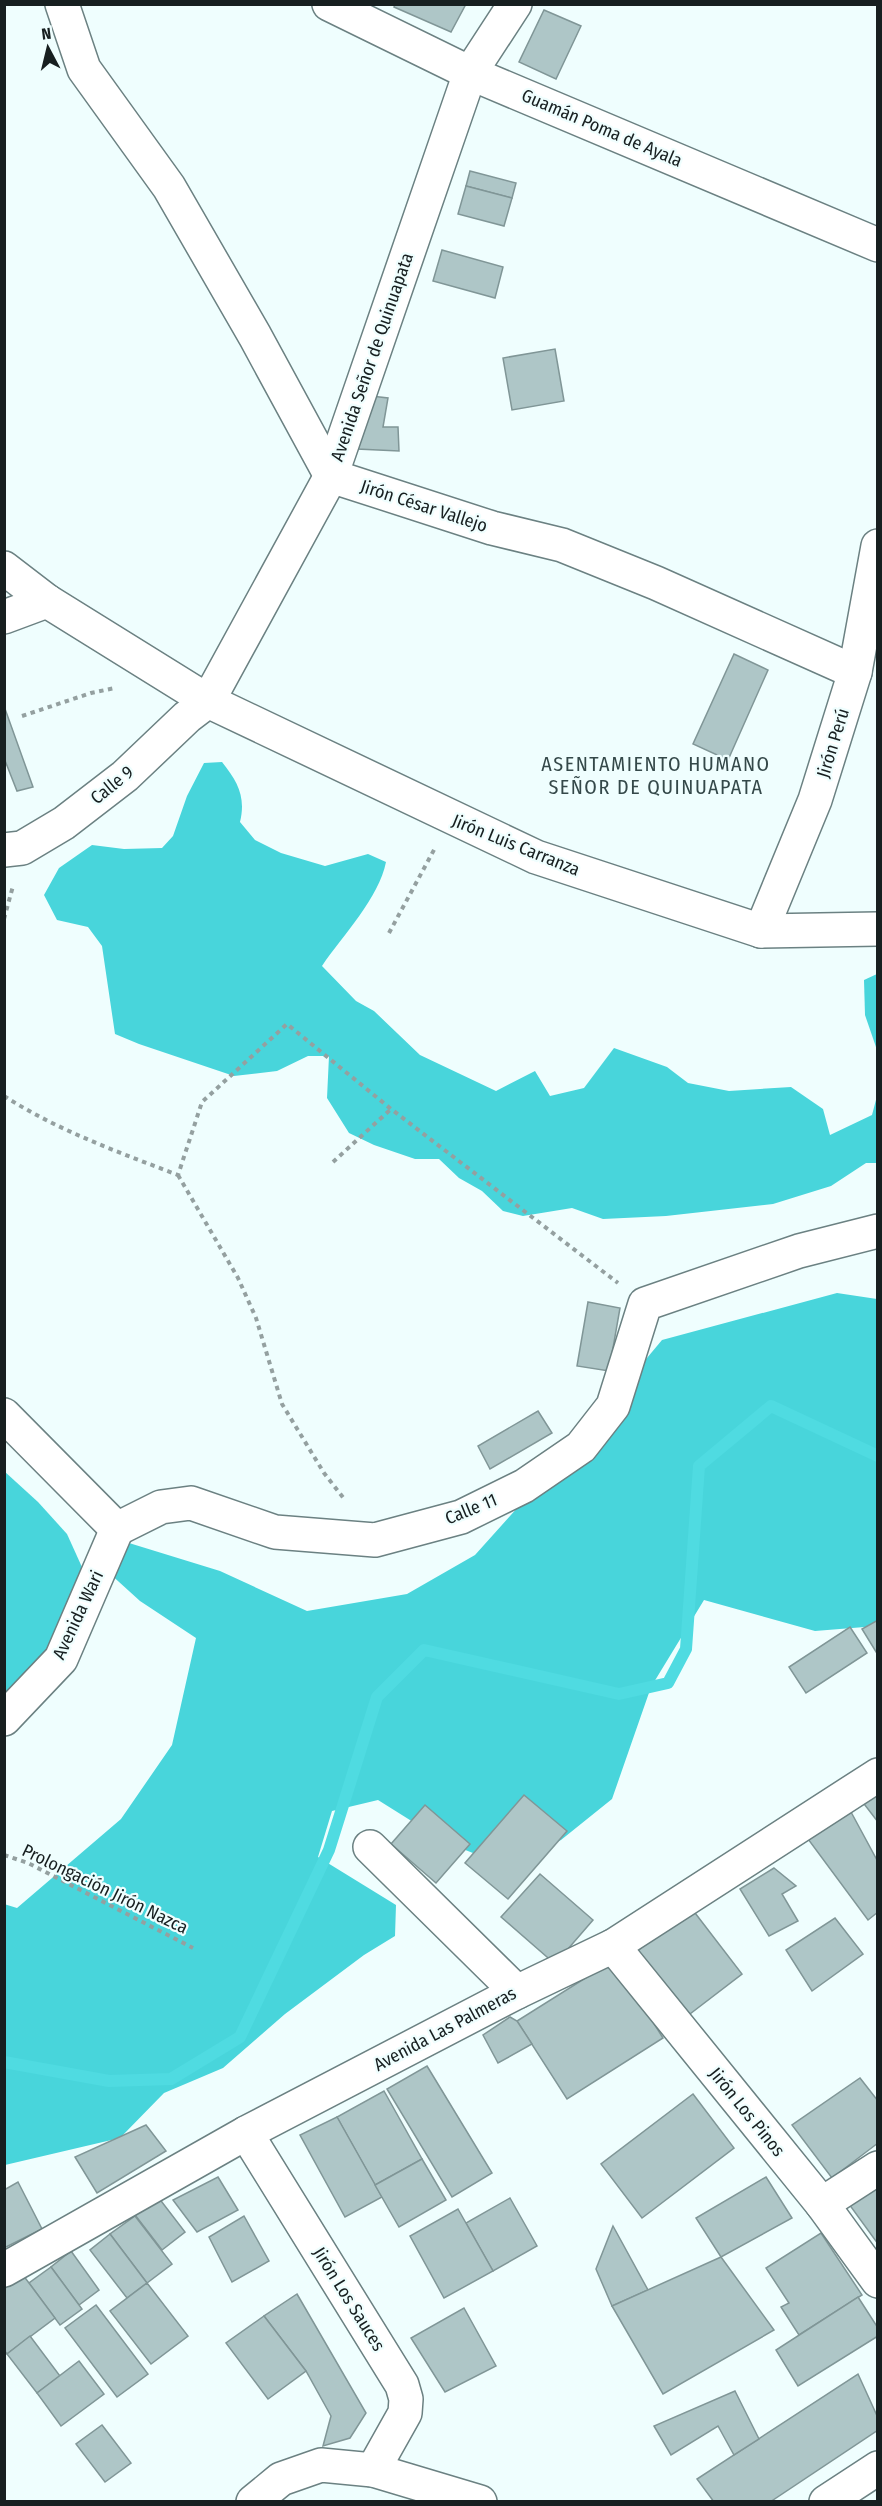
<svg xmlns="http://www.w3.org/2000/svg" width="882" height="2506" font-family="'Fira Sans Condensed',sans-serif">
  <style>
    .forest { fill: #48d5db }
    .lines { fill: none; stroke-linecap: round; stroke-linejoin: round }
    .stream { stroke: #4fdbe1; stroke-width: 12 }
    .building { fill: #aec6c7; stroke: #809697; stroke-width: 1.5 }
    .minor-casing { stroke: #6b8182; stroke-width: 36 }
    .tertiary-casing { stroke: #6b8182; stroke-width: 36 }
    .path { stroke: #94a0a0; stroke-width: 4; stroke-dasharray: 4.5 4.5; stroke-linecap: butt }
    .minor { stroke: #fff; stroke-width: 33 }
    .tertiary { stroke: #fff; stroke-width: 33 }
    .labels { text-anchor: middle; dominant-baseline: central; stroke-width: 4.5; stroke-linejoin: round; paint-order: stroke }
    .street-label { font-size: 18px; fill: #171f20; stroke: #effefe }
    .neighbourhood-label { font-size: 20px; letter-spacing: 1.5px; fill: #344849; stroke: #effefe }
  </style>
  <rect width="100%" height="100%" fill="#effefe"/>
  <g class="forest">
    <path d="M222 762C238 782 246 797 240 822L255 840 281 853 325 866 368 854 386 862C379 898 343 935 322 966L356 1001 374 1011 420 1055 496 1091 535 1071 550 1096 584 1088 614 1048 667 1067 688 1083 729 1091 791 1087 823 1109 830 1135 872 1115 877 1096V1163H866L831 1186 773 1204 666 1216 603 1219 572 1208 523 1216 503 1211 482 1191 459 1178 439 1159H415L374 1145 349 1133 327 1098 329 1056H308L277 1071 234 1076 139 1044 115 1034 102 946 88 927 57 920 44 895 59 868 92 845 124 849 162 848 173 836 187 796 204 763Z"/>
    <path d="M877 974V1050L865 1015 864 980Z"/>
    <path d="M837 1293 877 1299V1626L815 1631 704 1600 651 1687 612 1799 561 1840 506 1866 445 1842 378 1800 332 1811 318 1857 396 1905 395 1936 364 1955 285 2014 223 2068 164 2093 120 2138 5 2165 4 1904 17 1908 121 1819 172 1745 196 1638 140 1601 97 1562 129 1543 220 1571 307 1611 407 1594 475 1555 581 1437 662 1340Z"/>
    <path d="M4 1471 38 1502 67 1534 86 1576 54 1647 4 1700Z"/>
  </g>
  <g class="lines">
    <path class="stream" d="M4 2062 109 2081 171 2079 240 2037 329 1850 377 1697 424 1650 619 1694 668 1683 686 1649 699 1466 771 1406 878 1456"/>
  </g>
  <g class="building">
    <path d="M395 4H466L451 32 394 7Z"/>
    <path d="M544 10 581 26 556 79 519 62Z"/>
    <path d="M470 171 516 183 512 198 466 186Z"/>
    <path d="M466 186 512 198 504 226 458 214Z"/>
    <path d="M442 250 503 267 495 298 433 281Z"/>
    <path d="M555 349 564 401 512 410 503 358Z"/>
    <path d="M371 396 388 398 383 427H398L399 451 357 449Z"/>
    <path d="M734 654 768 670 728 760 693 744Z"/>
    <path d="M4 706 33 787 17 791 4 758Z"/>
    <path d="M588 1302 620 1308 609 1371 577 1366Z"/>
    <path d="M538 1411 552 1433 490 1469 478 1446Z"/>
    <path d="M878 1620V1655L862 1629Z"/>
    <path d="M850 1627 867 1653 806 1693 789 1667Z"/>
    <path d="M878 1788V1822L861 1800Z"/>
    <path d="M524 1795 567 1831 508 1899 465 1863Z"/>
    <path d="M425 1805 470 1844 436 1883 391 1844Z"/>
    <path d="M851 1812 878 1862V1912L868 1920 808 1839Z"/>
    <path d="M774 1868 796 1886 782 1894 798 1921 769 1936 740 1889Z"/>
    <path d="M540 1874 593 1920 555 1964 501 1917Z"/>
    <path d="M692 1909 742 1974 686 2017 636 1952Z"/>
    <path d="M835 1918 863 1954 812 1991 786 1950Z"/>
    <path d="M614 1960 663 2038 567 2099 517 2021Z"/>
    <path d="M510 2017 517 2021 532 2044 498 2063 483 2035Z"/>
    <path d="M427 2066 492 2173 452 2197 387 2089Z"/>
    <path d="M860 2078 878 2101V2143L832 2178 792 2125Z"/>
    <path d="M384 2091 422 2159 375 2185 337 2117Z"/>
    <path d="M693 2094 734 2148 642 2218 601 2164Z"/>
    <path d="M337 2117 382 2197 345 2217 300 2135Z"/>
    <path d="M146 2125 166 2151 97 2193 75 2157Z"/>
    <path d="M422 2159 446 2200 399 2227 375 2185Z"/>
    <path d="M218 2177 238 2210 197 2232 173 2200Z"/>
    <path d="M766 2177 792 2218 721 2257 696 2218Z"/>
    <path d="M878 2177V2244L846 2200Z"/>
    <path d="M18 2182 42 2229 4 2248V2190Z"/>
    <path d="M155 2193 185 2232 162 2250 132 2211Z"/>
    <path d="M510 2198 537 2246 493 2271 466 2223Z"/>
    <path d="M458 2209 493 2271 444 2298 410 2236Z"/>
    <path d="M135 2216 172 2264 147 2283 110 2234Z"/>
    <path d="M244 2216 269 2261 232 2282 209 2237Z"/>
    <path d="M613 2226 648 2290 612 2306 596 2269Z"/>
    <path d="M821 2233 862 2295 799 2335 781 2307 789 2303 766 2268Z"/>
    <path d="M110 2234 147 2283 127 2298 90 2250Z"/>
    <path d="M71 2251 99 2290 79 2305 51 2267Z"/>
    <path d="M721 2257 774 2330 663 2394 612 2306Z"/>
    <path d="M51 2267 82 2309 60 2325 29 2283Z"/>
    <path d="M23 2275 55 2318 7 2354 4 2350V2289Z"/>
    <path d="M147 2283 188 2336 151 2364 110 2311Z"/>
    <path d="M297 2294 366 2413 350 2438 323 2446 331 2416 306 2371 264 2316Z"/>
    <path d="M858 2297 878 2328V2336L798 2386 776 2350Z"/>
    <path d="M96 2305 148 2374 117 2397 65 2328Z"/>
    <path d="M464 2308 496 2366 445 2392 411 2338Z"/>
    <path d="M264 2316 306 2371 268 2399 226 2343Z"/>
    <path d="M30 2336 60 2376 37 2393 7 2354Z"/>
    <path d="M79 2361 104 2394 61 2426 37 2393Z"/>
    <path d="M858 2374 878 2418V2430L770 2502H714L697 2479Z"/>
    <path d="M735 2391 759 2439 734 2455 718 2426 671 2455 654 2426Z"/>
    <path d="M102 2425 131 2463 105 2482 76 2444Z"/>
  </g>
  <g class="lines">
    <g class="minor-casing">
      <g id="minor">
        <path d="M62 4 84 69 169 187 255 336 331 476 492 528 562 545 656 583 855 672"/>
        <path d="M329 4 470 73 878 245"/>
        <path d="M4 617 47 601"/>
        <path d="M4 850 22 848 64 823 125 776 187 717 208 701 536 857 761 931 878 929"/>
        <path d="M761 931 815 800 855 672 878 546"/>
        <path d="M4 1415 117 1529 161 1507 191 1503 275 1532 375 1540 461 1517 524 1486 581 1447 613 1406 645 1304 799 1251 878 1231"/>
        <path d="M4 1719 61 1659 117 1529"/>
        <path d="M370 1847 517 1992"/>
        <path d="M613 1946 822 2204 878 2281"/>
        <path d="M246 2133 402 2385 406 2399 405 2413 373 2470"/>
        <path d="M822 2204 878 2168"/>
        <path d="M4 2270 246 2133 517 1992 613 1946 878 1775"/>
        <path d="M253 2502 281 2479 321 2465 373 2470 480 2502"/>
        <path d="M826 2502 878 2468"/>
      </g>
    </g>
    <g class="tertiary-casing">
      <path id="tertiary" d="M4 568 47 601 208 701 331 476 470 73 515 4"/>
    </g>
    <g class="path">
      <path d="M22 716 91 693 115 688"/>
      <path d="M4 919 13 886"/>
      <path d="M389 933 435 848"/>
      <path d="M4 1096C59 1131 118 1152 178 1175L202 1102 287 1024 391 1109 618 1283"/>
      <path d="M333 1162 391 1109"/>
      <path d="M178 1175 238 1278 256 1318 282 1404 324 1473 345 1500"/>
      <path d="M4 1855 28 1863 193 1948"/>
    </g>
    <use href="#minor" class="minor"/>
    <use href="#tertiary" class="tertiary"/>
  </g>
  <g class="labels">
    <g class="street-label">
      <text transform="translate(602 128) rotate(23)">Guamán Poma de Ayala</text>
      <text transform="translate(372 357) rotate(-71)">Avenida Señor de Quinuapata</text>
      <text transform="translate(424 506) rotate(18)">Jirón César Vallejo</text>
      <text transform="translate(833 743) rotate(-73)">Jirón Perú</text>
      <text transform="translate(112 785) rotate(-39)">Calle 9</text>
      <text transform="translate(516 845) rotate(22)">Jirón Luis Carranza</text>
      <text transform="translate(471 1509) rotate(-22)">Calle 11</text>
      <text transform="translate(78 1615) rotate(-65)">Avenida Wari</text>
      <text transform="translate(105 1889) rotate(26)">Prolongación Jirón Nazca</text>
      <text transform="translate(445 2029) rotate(-28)">Avenida Las Palmeras</text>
      <text transform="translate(747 2112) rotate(51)">Jirón Los Pinos</text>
      <text transform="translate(349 2299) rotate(58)">Jirón Los Sauces</text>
    </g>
    <g class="neighbourhood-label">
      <text x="656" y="764">ASENTAMIENTO HUMANO<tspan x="656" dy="23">SEÑOR DE QUINUAPATA</tspan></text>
    </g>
  </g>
  <rect width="882" height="2506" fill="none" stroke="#171f20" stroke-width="12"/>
  <g transform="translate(48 48) rotate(353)" stroke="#effefe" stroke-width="4.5" paint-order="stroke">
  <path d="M0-4.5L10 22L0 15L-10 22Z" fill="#171f20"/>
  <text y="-9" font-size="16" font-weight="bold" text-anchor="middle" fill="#171f20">N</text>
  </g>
</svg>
